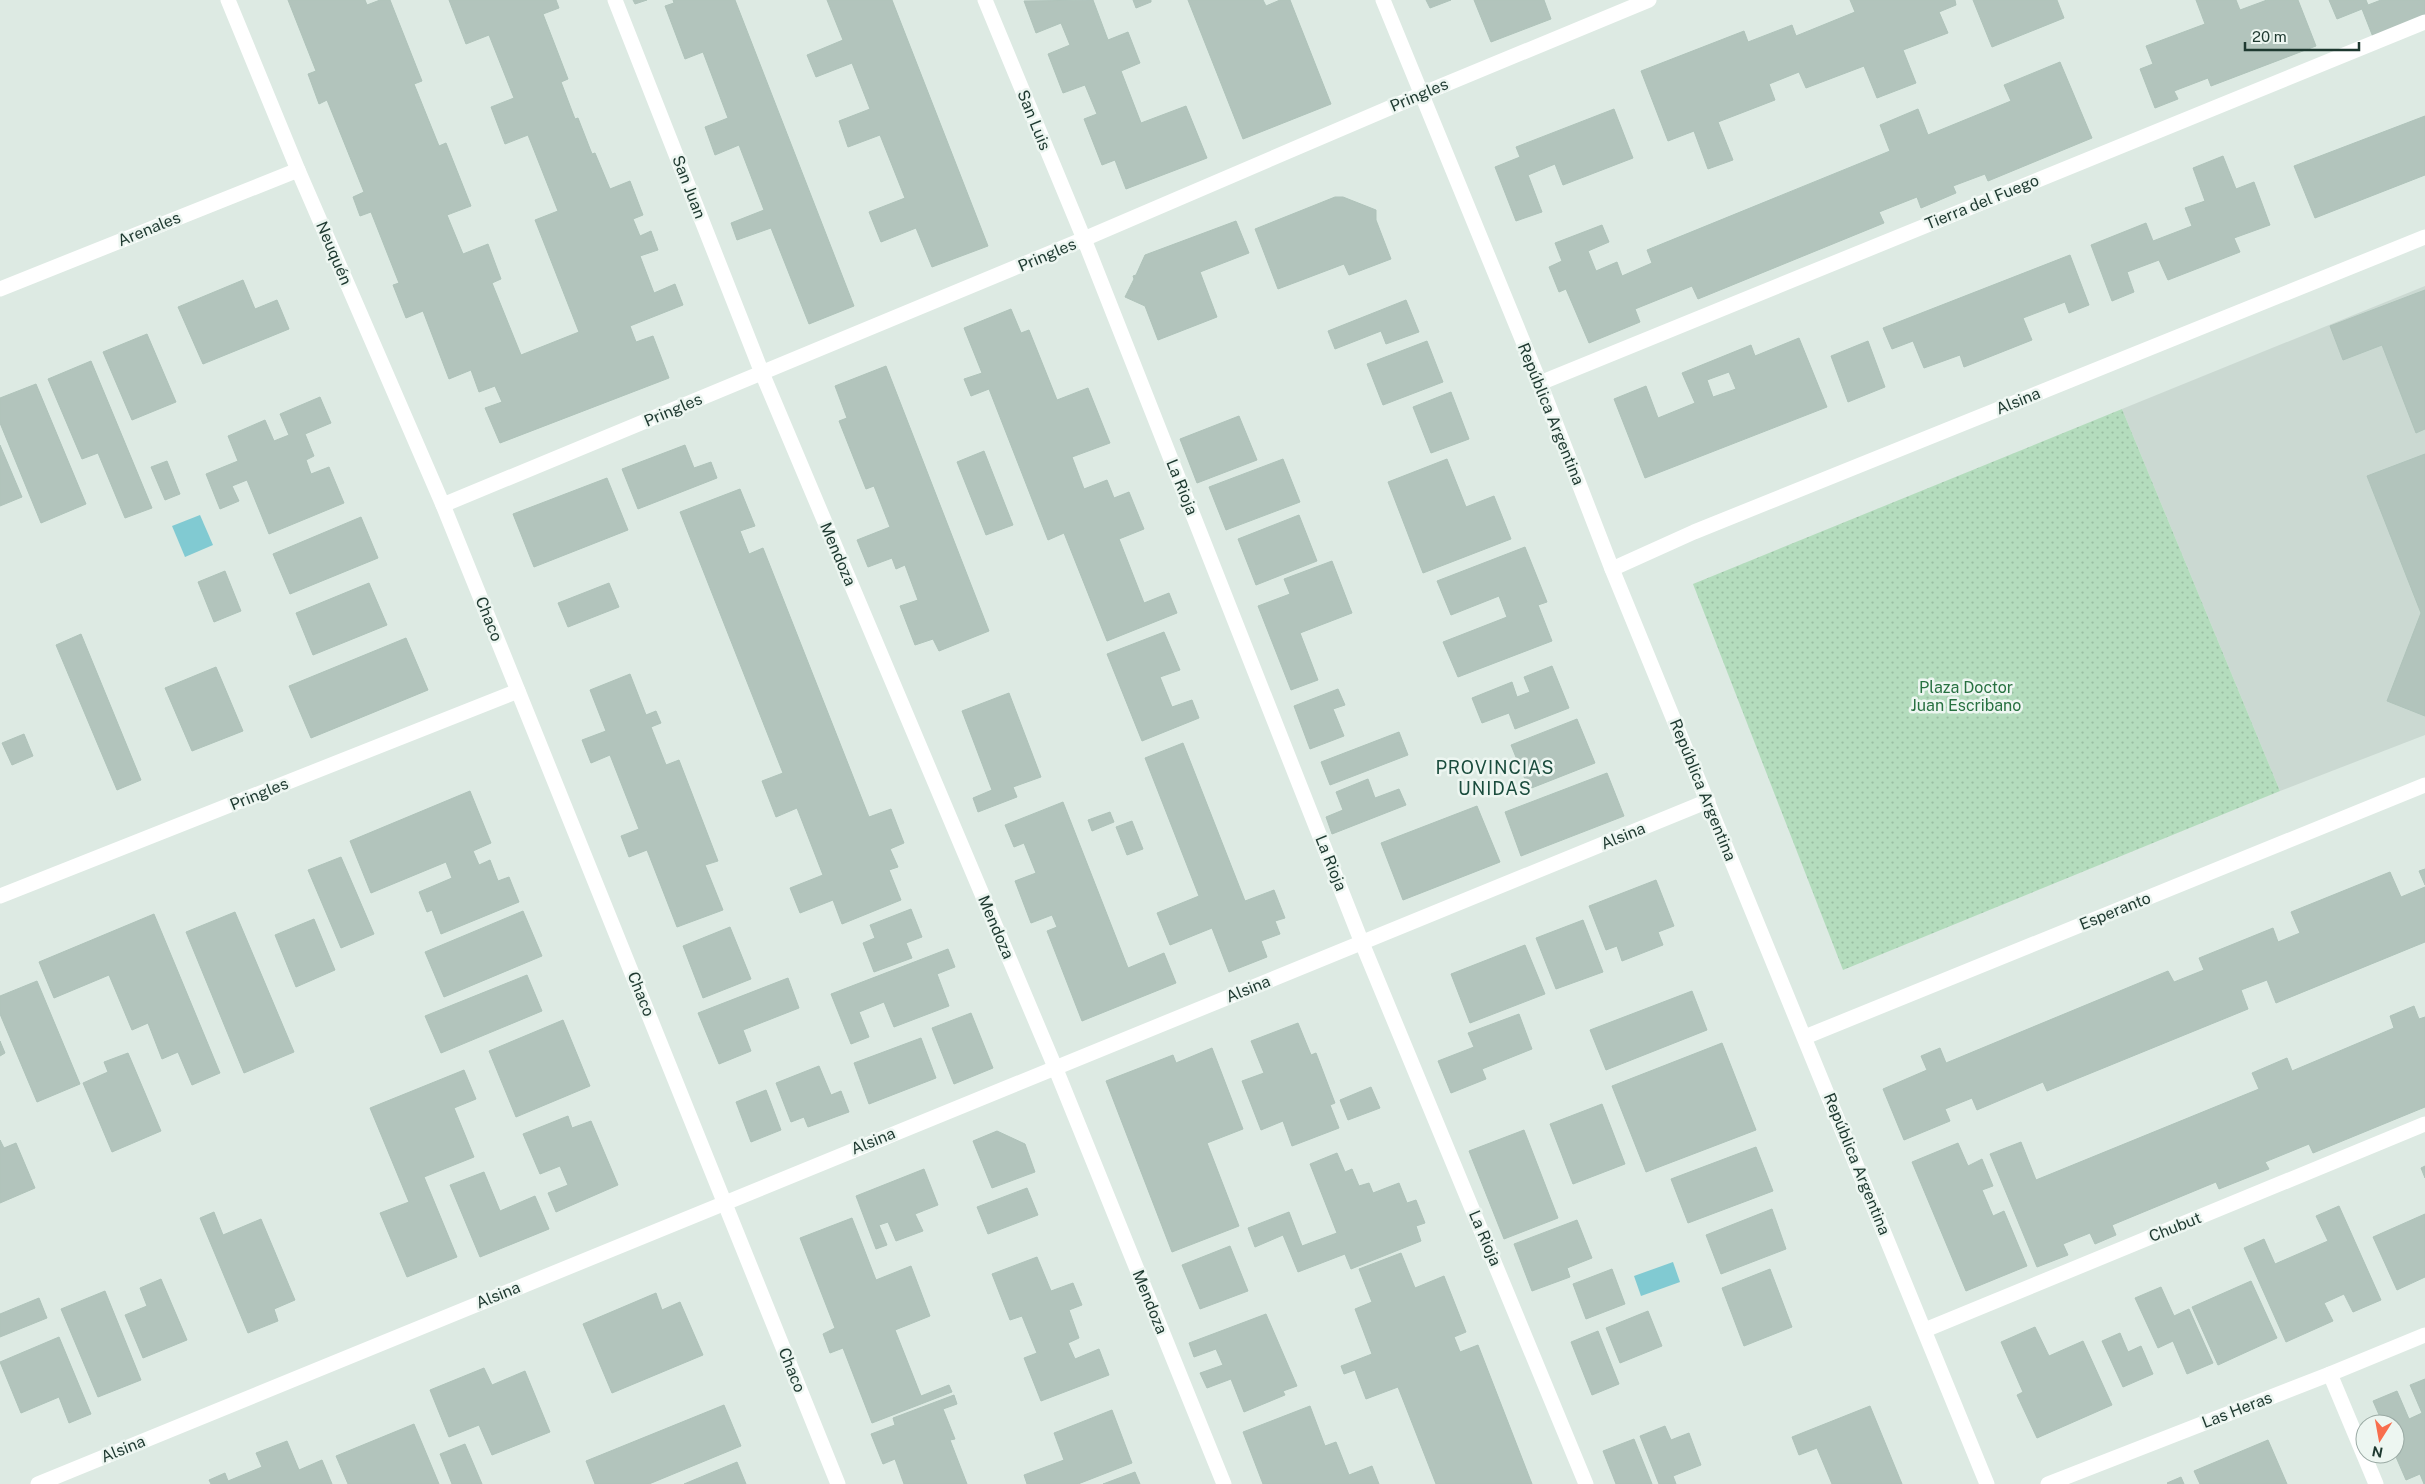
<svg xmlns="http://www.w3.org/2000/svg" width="2425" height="1484" font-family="'Public Sans',sans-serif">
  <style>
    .built { fill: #cbd9d2 }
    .park { fill: url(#park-dots) }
    .water { fill: #81cad2 }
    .building { fill: #b2c4bc; stroke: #afc3ba; fill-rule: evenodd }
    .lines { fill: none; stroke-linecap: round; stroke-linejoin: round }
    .street { stroke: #fff; stroke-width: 15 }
    .secondary { stroke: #fff; stroke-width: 15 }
    .labels { text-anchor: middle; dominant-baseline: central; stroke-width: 5; stroke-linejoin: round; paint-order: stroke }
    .street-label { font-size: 16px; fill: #1e3930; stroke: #edf6f1 }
    .park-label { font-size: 16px; fill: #277140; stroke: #edf6f1 }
    .neighbourhood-label { font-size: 18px; letter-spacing: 1px; fill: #1a4c3d; stroke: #edf6f1 }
  </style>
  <defs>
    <pattern id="park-dots" width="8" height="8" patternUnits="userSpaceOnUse" patternTransform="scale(1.25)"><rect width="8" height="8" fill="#b4dcbd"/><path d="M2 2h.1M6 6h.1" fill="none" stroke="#9abea3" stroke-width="1.8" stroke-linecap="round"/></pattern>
  </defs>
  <rect width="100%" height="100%" fill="#ddeae3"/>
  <path class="built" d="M2425 286V735L2280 791 2122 409Z"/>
  <path class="park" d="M2122 409 2280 791 1843 970 1693 584Z"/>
  <g class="water">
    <path d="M200 515 213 545 185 557 172 526Z"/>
    <path d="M1673 1262 1680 1282 1641 1296 1634 1276Z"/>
  </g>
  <g class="building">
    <path d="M288 0H365L367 5 380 0H390L422 81 414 84 439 146 446 143 471 206 447 215 463 254 488 244 501 279 492 283 521 355 579 332 535 220 558 211 528 135 505 144 491 107 514 98 489 35 466 44 449 0H556L559 8 543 14 568 79 561 82 575 119 578 118 592 154 595 153 610 189 630 181 643 215 633 219 640 236 651 231 658 250 640 256 654 293 675 284 683 305 630 326 636 342 653 336 669 378 500 443 485 408 502 402 495 386 479 392 471 370 449 379 423 311 406 318 393 285 399 283 371 212 360 216 353 197 364 192 327 100 319 104 308 74 316 71Z"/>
    <path d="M633 0H647L635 4Z"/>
    <path d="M673 0H735L854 306 809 324 771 228 737 240 731 223 764 210 739 145 715 155 705 127 728 118 703 52 685 59 665 6 674 3Z"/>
    <path d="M827 0H892L988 246 932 267 916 228 881 242 869 212 905 198 880 135 848 147 839 121 870 109 852 63 816 77 807 55 843 40Z"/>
    <path d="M1093 0 1108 40 1128 32 1140 63 1121 71 1141 123 1186 106 1207 158 1126 189 1115 160 1102 165 1084 119 1097 114 1085 85 1063 93 1048 54 1070 45 1061 23 1036 33 1024 1Z"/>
    <path d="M1133 0H1151V2L1136 8Z"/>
    <path d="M1188 0H1263L1266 6 1280 0H1290L1331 104 1243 139Z"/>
    <path d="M1426 0H1451L1430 8Z"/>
    <path d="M1474 0H1544L1551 19 1491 42Z"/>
    <path d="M1850 0H1955L1956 5 1939 12 1948 33 1903 50 1916 83 1877 98 1864 66 1806 88 1799 72 1769 84 1775 100 1718 122 1733 160 1708 169 1694 131 1668 141 1641 71 1744 31 1748 42 1792 25 1796 36 1855 12Z"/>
    <path d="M1973 0H2057L2064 18 1992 47Z"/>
    <path d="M2196 0H2236L2240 10 2267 0H2298L2316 46 2211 86 2208 78 2174 91 2178 99 2155 108 2140 69 2153 64 2146 46 2205 24Z"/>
    <path d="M2329 0H2366L2368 5 2381 0H2425V17L2373 37 2362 9 2337 19Z"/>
    <path d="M2060 62 2092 138 1988 181 1985 174 1953 186 1956 193 1921 208 1917 197 1879 212 1884 223 1698 299 1692 286 1635 309 1640 322 1589 343 1566 289 1559 292 1549 267 1562 261 1555 243 1602 225 1609 242 1588 251 1596 271 1617 262 1622 276 1652 263 1647 250 1890 151 1880 125 1918 109 1928 135 2011 101 2004 85Z"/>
    <path d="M1614 109 1633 158 1563 185 1555 164 1528 175 1542 212 1516 221 1495 167 1520 157 1516 147Z"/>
    <path d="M2425 116V175L2315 218 2294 166Z"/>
    <path d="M2223 156 2236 189 2254 182 2270 225 2234 238 2240 252 2168 280 2159 260 2127 272 2134 292 2112 301 2091 245 2146 223 2153 241 2192 226 2185 208 2205 201 2193 168Z"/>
    <path d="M1335 197H1343L1376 210V220L1391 259 1349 275 1344 264 1278 289 1255 229Z"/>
    <path d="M1236 221 1249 253 1200 272 1217 317 1158 340 1145 306 1125 297 1134 279 1133 276 1136 275 1145 255Z"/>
    <path d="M2070 255 2089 305 2069 313 2065 302 2023 318 2032 340 1964 367 1960 355 1924 368 1913 341 1892 349 1883 328Z"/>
    <path d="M243 280 255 309 277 300 289 329 203 364 178 307Z"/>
    <path d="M2425 290V429L2416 433 2382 345 2343 360 2330 326Z"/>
    <path d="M1406 300 1419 332 1386 344 1381 331 1335 349 1328 331Z"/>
    <path d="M1011 309 1021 333 1029 330 1057 400 1088 388 1110 443 1072 457 1084 489 1107 480 1114 498 1129 492 1144 529 1119 539 1144 603 1169 593 1177 613 1107 641 1064 533 1048 540 989 389 971 396 964 379 982 373 964 328Z"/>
    <path d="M147 334 176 402 132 420 103 352Z"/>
    <path d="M1799 338 1827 407 1645 478 1614 399 1646 386 1658 418 1695 403 1682 373 1751 345 1755 356ZM1729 372 1736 389 1713 397 1707 380Z"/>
    <path d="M1427 341 1443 382 1383 405 1367 364Z"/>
    <path d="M1868 341 1885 387 1848 402 1831 356Z"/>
    <path d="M91 361 152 508 125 518 98 453 82 459 48 379Z"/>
    <path d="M886 366 989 631 939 651 933 639 915 645 900 606 918 600 905 565 896 569 892 558 868 567 857 540 890 527 874 486 866 489 839 421 847 418 835 386Z"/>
    <path d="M36 384 86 504 41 523 0 423V398Z"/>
    <path d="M1451 392 1469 439 1431 453 1413 407Z"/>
    <path d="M320 397 331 423 305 434 314 456 306 460 311 474 329 467 344 503 269 534 247 480 232 486 239 501 220 509 206 474 238 461 228 436 265 420 274 441 289 435 280 414Z"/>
    <path d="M1239 416 1257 460 1197 483 1180 439Z"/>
    <path d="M0 445 22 497 0 506Z"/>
    <path d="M685 445 694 468 711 462 717 478 638 509 622 469Z"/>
    <path d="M984 451 1013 525 986 535 957 462Z"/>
    <path d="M2425 454V716L2387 701 2421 613 2367 476Z"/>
    <path d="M1283 459 1300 502 1226 530 1209 487Z"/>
    <path d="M1447 459 1466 507 1494 496 1511 539 1423 573 1388 482Z"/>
    <path d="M167 461 180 494 165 500 151 467Z"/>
    <path d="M607 478 628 530 534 567 513 514Z"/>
    <path d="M740 489 755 526 740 531 749 554 763 548 869 817 891 809 904 843 890 849 898 867 889 870 901 900 842 924 833 900 800 913 790 888 823 875 797 808 776 817 762 781 783 773 680 512Z"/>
    <path d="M1299 515 1317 561 1256 585 1238 539Z"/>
    <path d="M361 517 378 558 290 594 273 554Z"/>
    <path d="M1525 547 1547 602 1538 605 1552 641 1458 677 1443 642 1507 617 1499 596 1451 615 1437 581Z"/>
    <path d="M1332 561 1352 613 1300 633 1318 680 1291 690 1258 606 1290 594 1284 579Z"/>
    <path d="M225 571 241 611 214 622 198 582Z"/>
    <path d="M369 583 387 625 313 655 296 613Z"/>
    <path d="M609 583 619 607 568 627 558 603Z"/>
    <path d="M1164 632 1180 670 1160 677 1172 707 1192 700 1199 718 1142 741 1107 654Z"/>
    <path d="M81 634 141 780 117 790 56 645Z"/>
    <path d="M406 638 428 690 311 738 289 686Z"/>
    <path d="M1552 666 1569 708 1515 729 1509 713 1482 723 1472 698 1512 682 1517 697 1530 692 1524 677Z"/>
    <path d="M216 667 243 731 192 751 165 688Z"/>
    <path d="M630 674 646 715 656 711 661 723 651 727 666 765 679 760 718 861 705 865 723 910 677 927 647 850 629 857 621 836 639 829 610 755 591 763 582 740 606 731 590 690Z"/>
    <path d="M1338 689 1345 705 1333 709 1344 736 1310 749 1294 706Z"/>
    <path d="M1009 693 1041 777 1013 787 1017 797 978 812 973 798 992 790 962 711Z"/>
    <path d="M1577 719 1595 763 1529 789 1511 745Z"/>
    <path d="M1399 732 1408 755 1330 785 1321 762Z"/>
    <path d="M24 734 33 756 12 765 2 743Z"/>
    <path d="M1183 743 1245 901 1274 890 1285 918 1275 921 1280 934 1261 941 1267 957 1229 972 1212 928 1170 945 1157 913 1199 896 1145 758Z"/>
    <path d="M1607 773 1624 816 1521 856 1505 812Z"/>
    <path d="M1368 779 1375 798 1399 789 1406 805 1332 834 1326 817 1343 810 1336 792Z"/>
    <path d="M470 791 491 843 473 851 479 865 490 860 498 881 509 877 519 902 441 934 432 910 427 912 419 892 452 878 446 862 371 893 350 841Z"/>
    <path d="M1063 802 1128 968 1164 953 1176 983 1082 1021 1047 931 1057 927 1052 915 1031 923 1015 881 1036 873 1024 843 1014 847 1005 825Z"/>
    <path d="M1477 806 1500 862 1403 900 1381 843Z"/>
    <path d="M1110 812 1114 822 1092 831 1088 820Z"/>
    <path d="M1132 821 1143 849 1127 855 1116 827Z"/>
    <path d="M341 857 374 934 341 948 308 870Z"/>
    <path d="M2425 869V885L2419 871Z"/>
    <path d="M2390 872 2401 897 2425 887V942L2276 1003 2267 980 2241 990 2248 1009 2047 1091 2043 1082 1977 1110 1972 1098 1945 1109 1950 1121 1904 1140 1883 1089 1927 1070 1921 1056 1940 1048 1946 1063 2168 971 2174 982 2204 970 2199 958 2273 928 2278 942 2300 933 2291 912Z"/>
    <path d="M1656 880 1674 926 1658 932 1663 945 1622 961 1617 946 1606 950 1589 906Z"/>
    <path d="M911 909 922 937 906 943 912 958 874 972 863 943 875 938 870 925Z"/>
    <path d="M523 911 542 956 444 997 425 952Z"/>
    <path d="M235 912 294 1052 244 1073 186 932Z"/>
    <path d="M154 914 220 1073 192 1085 178 1052 162 1059 148 1023 132 1030 109 975 54 998 39 962Z"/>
    <path d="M314 919 335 970 296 987 275 935Z"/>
    <path d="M1583 920 1603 972 1556 989 1536 938Z"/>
    <path d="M730 927 751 979 703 998 683 946Z"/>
    <path d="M1525 945 1545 994 1470 1023 1451 974Z"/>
    <path d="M948 949 955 967 937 974 949 1006 894 1027 884 1002 859 1012 869 1037 851 1044 831 994Z"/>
    <path d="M527 975 542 1011 441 1053 425 1016Z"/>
    <path d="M788 978 799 1008 743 1030 751 1051 719 1064 698 1013Z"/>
    <path d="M37 981 80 1084 37 1102 0 1014V996Z"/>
    <path d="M1692 991 1707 1030 1606 1070 1590 1030Z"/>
    <path d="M2414 1006 2419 1019 2425 1017V1107L2313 1153 2309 1144 2265 1162 2269 1169 2219 1189 2216 1182 2112 1225 2116 1235 2095 1244 2090 1233 2063 1244 2068 1255 2037 1267 1990 1154 2021 1142 2036 1180 2259 1089 2252 1073 2287 1058 2292 1071 2394 1028 2390 1016Z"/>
    <path d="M971 1013 993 1068 954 1084 932 1028Z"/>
    <path d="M1519 1014 1532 1049 1482 1069 1486 1079 1451 1093 1438 1061 1474 1047 1468 1033Z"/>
    <path d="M563 1020 590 1086 516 1117 489 1051Z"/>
    <path d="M1298 1023 1311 1055 1316 1053 1335 1103 1330 1105 1339 1128 1292 1146 1283 1121 1261 1130 1242 1081 1264 1073 1251 1041Z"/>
    <path d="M921 1038 936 1078 869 1104 854 1063Z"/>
    <path d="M0 1041 5 1053 0 1056Z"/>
    <path d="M1722 1043 1756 1130 1646 1172 1612 1086Z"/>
    <path d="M1212 1048 1243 1129 1207 1143 1239 1226 1172 1252 1106 1081 1173 1055 1176 1063Z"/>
    <path d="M128 1053 161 1131 112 1152 83 1083 108 1072 104 1062Z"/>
    <path d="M819 1066 831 1095 841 1091 849 1112 808 1127 804 1117 791 1122 776 1083Z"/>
    <path d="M464 1070 476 1099 454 1108 474 1157 424 1177 457 1257 407 1277 380 1213 409 1202 370 1108Z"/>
    <path d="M1371 1087 1380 1108 1348 1120 1340 1100Z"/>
    <path d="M766 1090 781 1130 751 1142 736 1102Z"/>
    <path d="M1602 1104 1625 1164 1573 1184 1550 1124Z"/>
    <path d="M568 1116 572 1128 591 1121 618 1185 556 1212 548 1193 568 1185 560 1166 540 1174 523 1134Z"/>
    <path d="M1524 1130 1558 1218 1504 1239 1469 1151Z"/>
    <path d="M997 1131 1025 1144 1035 1172 992 1188 973 1141Z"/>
    <path d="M0 1140 4 1148 16 1143 35 1188 0 1203Z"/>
    <path d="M1958 1143 1968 1166 1982 1159 1993 1186 1982 1190 1993 1216 2004 1211 2027 1266 1966 1291 1912 1162Z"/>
    <path d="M1756 1147 1773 1191 1688 1223 1671 1179Z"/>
    <path d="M1337 1153 1345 1172 1352 1169 1359 1186 1369 1183 1373 1193 1399 1183 1407 1203 1416 1200 1425 1223 1416 1226 1421 1241 1351 1269 1345 1254 1298 1272 1283 1235 1255 1247 1248 1228 1289 1212 1302 1246 1337 1233 1310 1164Z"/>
    <path d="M2425 1166V1178L2421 1168Z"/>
    <path d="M924 1169 938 1205 915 1214 923 1231 896 1241 888 1222 879 1225 887 1245 876 1249 856 1196Z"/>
    <path d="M484 1172 500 1211 535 1196 549 1229 480 1257 450 1185Z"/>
    <path d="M1027 1188 1038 1215 988 1234 977 1207Z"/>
    <path d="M2339 1206 2381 1300 2353 1312 2344 1294 2324 1303 2333 1321 2286 1342 2244 1248 2264 1239 2275 1264 2328 1241 2316 1216Z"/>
    <path d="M1772 1209 1786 1249 1721 1274 1706 1235Z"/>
    <path d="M214 1212 223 1235 261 1219 295 1300 274 1309 278 1321 248 1333 200 1218Z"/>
    <path d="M2425 1214V1277L2397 1290 2373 1237Z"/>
    <path d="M852 1218 876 1280 911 1266 930 1316 895 1330 921 1396 949 1385 952 1392 872 1423 843 1348 830 1353 823 1334 835 1328 800 1238Z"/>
    <path d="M1577 1220 1592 1258 1567 1268 1570 1277 1532 1291 1514 1244Z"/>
    <path d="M1230 1246 1248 1291 1200 1309 1182 1265Z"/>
    <path d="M1401 1253 1415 1288 1444 1276 1466 1332 1454 1337 1460 1352 1478 1345 1532 1484H1436L1398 1387 1366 1399 1355 1370 1344 1374 1341 1366 1372 1354 1355 1309 1372 1302 1359 1269Z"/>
    <path d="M1037 1257 1051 1291 1073 1283 1082 1305 1069 1310 1079 1338 1068 1343 1075 1359 1099 1349 1109 1375 1041 1401 1024 1358 1037 1353 1022 1316 1010 1320 992 1274Z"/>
    <path d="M1612 1269 1625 1304 1586 1319 1573 1284Z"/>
    <path d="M1770 1269 1792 1327 1744 1346 1722 1288Z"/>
    <path d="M161 1279 187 1340 143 1358 125 1315 147 1306 140 1288Z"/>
    <path d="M2251 1281 2277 1338 2218 1365 2192 1307Z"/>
    <path d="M2161 1287 2174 1316 2189 1309 2213 1363 2187 1374 2173 1341 2158 1348 2135 1298Z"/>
    <path d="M105 1291 141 1380 98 1397 61 1309Z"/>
    <path d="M656 1293 662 1310 680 1302 703 1355 612 1393 583 1324Z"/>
    <path d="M39 1298 47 1318 0 1337V1314Z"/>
    <path d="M1648 1311 1662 1346 1620 1363 1606 1328Z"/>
    <path d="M1266 1314 1297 1386 1283 1391 1285 1395 1244 1412 1231 1379 1207 1388 1200 1373 1223 1365 1216 1349 1194 1357 1189 1343Z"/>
    <path d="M2035 1327 2049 1356 2083 1341 2112 1405 2037 1438 2017 1395 2023 1392 2001 1342Z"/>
    <path d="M1598 1331 1619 1384 1592 1395 1571 1342Z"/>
    <path d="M2120 1333 2128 1352 2141 1346 2153 1374 2123 1387 2102 1341Z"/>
    <path d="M59 1337 91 1414 69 1423 59 1397 21 1413 0 1362Z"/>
    <path d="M484 1368 492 1385 525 1371 550 1432 492 1455 479 1425 449 1437 430 1390Z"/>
    <path d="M2425 1379V1484H2424L2420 1474 2406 1480 2396 1457 2395 1424H2383L2373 1401 2397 1391 2409 1419 2422 1413 2410 1385Z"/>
    <path d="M954 1395 957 1404 943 1409 955 1439 950 1440 967 1484H904L895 1459 883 1464 871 1434 895 1425 893 1418Z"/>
    <path d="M724 1405 741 1446 649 1484H595L586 1461Z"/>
    <path d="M1310 1406 1325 1446 1336 1442 1349 1475 1372 1466 1379 1484H1263L1243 1432Z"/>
    <path d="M1870 1406 1902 1484H1832L1817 1448 1799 1455 1792 1437Z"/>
    <path d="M1112 1410 1132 1463 1078 1484H1027L1024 1475 1064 1460 1054 1433Z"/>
    <path d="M414 1424 439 1484H348L336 1456Z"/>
    <path d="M1665 1426 1671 1440 1689 1433 1701 1465 1673 1476 1676 1484H1659L1640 1436Z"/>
    <path d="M1634 1439 1652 1484H1616L1603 1451Z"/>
    <path d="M2268 1440 2287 1484H2200L2194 1471Z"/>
    <path d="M287 1441 299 1470 322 1460 332 1484H211L209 1480 225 1473 228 1481 262 1467 256 1453Z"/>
    <path d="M465 1444 482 1484H452L440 1454Z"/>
    <path d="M737 1462 746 1484H684Z"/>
    <path d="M1135 1472 1140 1484H1103Z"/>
    <path d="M2181 1477 2184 1484H2168L2167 1483Z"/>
  </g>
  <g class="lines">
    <g class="street">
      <path d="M615 0 762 373 1055 1067 1224 1484"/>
      <path d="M985 0 1084 239 1362 943 1586 1484"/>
      <path d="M1383 0 1540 383 1612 569 1987 1484"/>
      <path d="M0 289 298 170"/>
      <path d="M1540 383 2425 22"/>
      <path d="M443 505 1084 239 1422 94 1649 0"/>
      <path d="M1612 569 1694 532 2425 237"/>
      <path d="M0 896 518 691"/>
      <path d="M1805 1037 2425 785"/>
      <path d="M1925 1330 2425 1124"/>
      <path d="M2330 1374 2376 1484"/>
      <path d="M38 1484 1708 801"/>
      <path d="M2048 1484 2330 1374 2425 1335"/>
    </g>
    <path class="secondary" d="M228 0 298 170 443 505 838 1484"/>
  </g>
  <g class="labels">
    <g class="street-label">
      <text transform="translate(1419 95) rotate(-23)">Pringles</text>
      <text transform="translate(1034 120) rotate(68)">San Luis</text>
      <text transform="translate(689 187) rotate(69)">San Juan</text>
      <text transform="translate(1982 202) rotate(-22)">Tierra del Fuego</text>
      <text transform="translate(149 229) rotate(-22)">Arenales</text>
      <text transform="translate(334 253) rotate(67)">Neuquén</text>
      <text transform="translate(1047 255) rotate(-23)">Pringles</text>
      <text transform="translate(2018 401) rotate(-22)">Alsina</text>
      <text transform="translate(673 410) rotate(-23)">Pringles</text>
      <text transform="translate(1551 414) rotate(68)">República Argentina</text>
      <text transform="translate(1182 487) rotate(68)">La Rioja</text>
      <text transform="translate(838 554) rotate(67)">Mendoza</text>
      <text transform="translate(489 619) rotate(68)">Chaco</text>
      <text transform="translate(1703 790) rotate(68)">República Argentina</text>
      <text transform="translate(259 794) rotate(-22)">Pringles</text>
      <text transform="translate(1623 836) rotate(-22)">Alsina</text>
      <text transform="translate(1331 863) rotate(68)">La Rioja</text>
      <text transform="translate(2115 911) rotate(-22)">Esperanto</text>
      <text transform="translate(996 927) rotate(67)">Mendoza</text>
      <text transform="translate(1248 989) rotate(-22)">Alsina</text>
      <text transform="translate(641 994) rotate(68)">Chaco</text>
      <text transform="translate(873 1141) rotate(-22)">Alsina</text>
      <text transform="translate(1857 1164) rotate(68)">República Argentina</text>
      <text transform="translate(2175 1227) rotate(-22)">Chubut</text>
      <text transform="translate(1485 1238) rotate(67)">La Rioja</text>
      <text transform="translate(498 1295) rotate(-22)">Alsina</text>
      <text transform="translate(1150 1302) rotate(68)">Mendoza</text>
      <text transform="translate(792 1370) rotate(68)">Chaco</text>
      <text transform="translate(2237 1410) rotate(-21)">Las Heras</text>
      <text transform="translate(123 1449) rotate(-22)">Alsina</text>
    </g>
    <g class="park-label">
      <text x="1966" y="687">Plaza Doctor<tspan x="1966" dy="18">Juan Escribano</tspan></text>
    </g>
    <g class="neighbourhood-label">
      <text x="1495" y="767">PROVINCIAS<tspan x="1495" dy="21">UNIDAS</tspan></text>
    </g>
  </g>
  <g transform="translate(2380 1439) rotate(191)"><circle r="24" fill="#edf6f1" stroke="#9aaaa4"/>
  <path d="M0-4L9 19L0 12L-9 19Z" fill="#f86d4d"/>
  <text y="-8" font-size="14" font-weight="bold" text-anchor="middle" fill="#1e3930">N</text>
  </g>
  <path d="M2245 42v8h114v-8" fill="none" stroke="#1e3930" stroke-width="2.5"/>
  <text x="2252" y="42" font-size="15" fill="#1e3930" stroke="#edf6f1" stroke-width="4" paint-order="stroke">20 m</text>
</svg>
